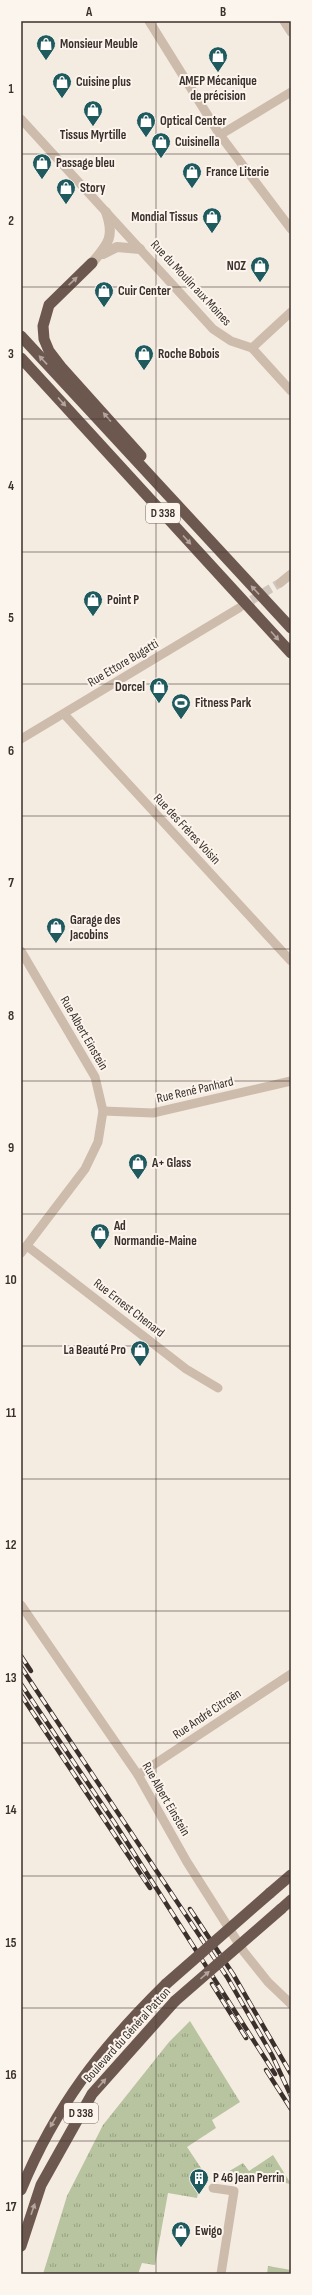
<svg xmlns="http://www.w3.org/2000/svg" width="312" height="2295" font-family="'Sofia Sans Condensed',sans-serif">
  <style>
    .grass { fill: url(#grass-tufts) }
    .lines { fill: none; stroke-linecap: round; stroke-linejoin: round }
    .minor-tunnel { stroke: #cfc6bd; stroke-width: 9; stroke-dasharray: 9 4.5; stroke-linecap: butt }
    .minor { stroke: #cdbbac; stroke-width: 9 }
    .tertiary { stroke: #cdbbac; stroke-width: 10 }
    .trunk { stroke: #6c584f; stroke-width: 11 }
    .rail-casing { stroke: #3b302b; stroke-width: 4.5 }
    .rail { stroke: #fbf5ee; stroke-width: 3; stroke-dasharray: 9; stroke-linecap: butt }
    .trunk-bridge { stroke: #6c584f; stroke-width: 11 }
    .oneway { fill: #b4a69e }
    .grid { fill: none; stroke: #3b302b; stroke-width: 1; stroke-opacity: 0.55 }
    .labels { text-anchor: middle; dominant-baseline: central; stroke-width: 4; stroke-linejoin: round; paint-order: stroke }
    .shield { fill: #fbf5ee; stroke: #756b66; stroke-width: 1 }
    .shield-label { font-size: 12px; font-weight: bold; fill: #3b302b }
    .poi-label { font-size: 13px; font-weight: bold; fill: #3b302b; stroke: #fbf5ee; text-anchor: start }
    .street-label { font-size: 13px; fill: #3b302b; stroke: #fbf5ee }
    .neatline { fill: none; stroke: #3b302b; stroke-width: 1.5 }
    .grid-label { font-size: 13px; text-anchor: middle; font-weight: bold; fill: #3b302b }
  </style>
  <defs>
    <pattern id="grass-tufts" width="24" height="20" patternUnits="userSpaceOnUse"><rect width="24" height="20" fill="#b8c4a0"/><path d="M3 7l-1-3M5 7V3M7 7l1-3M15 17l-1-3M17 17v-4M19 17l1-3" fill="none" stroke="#97a083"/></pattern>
  </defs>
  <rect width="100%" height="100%" fill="#f4ebe1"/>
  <g class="grass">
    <path d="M190 2021 240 2102 212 2120 216 2128 187 2147 203 2171 201 2193H198L197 2198 168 2193 155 2265 142 2263 138 2274H43L67 2196 103 2125 169 2042Z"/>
    <path d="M273 2155 291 2184 226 2173 243 2163 249 2171Z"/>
    <path d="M268 2266 291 2270V2274H267Z"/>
  </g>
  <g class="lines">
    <path class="minor-tunnel" d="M240 607 280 583"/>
    <g class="minor">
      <path d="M149 21 220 135 291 229"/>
      <path d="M284 21 291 32"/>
      <path d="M21 119 213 329 231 341 252 348 291 391"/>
      <path d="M220 135 291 92"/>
      <path d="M252 348 291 312"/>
      <path d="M280 583 291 574"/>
      <path d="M64 714 291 961"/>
      <path d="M21 739 239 608"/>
      <path d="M21 951 95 1077 103 1111 98 1142 85 1169 21 1253"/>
      <path d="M103 1111 153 1113 291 1081"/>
      <path d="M27 1246 186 1369 218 1388"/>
      <path d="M21 1605 138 1775 187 1862 244 1952 268 1982 291 2004"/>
      <path d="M138 1775 291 1674"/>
      <path d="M213 2188 234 2191 221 2274"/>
    </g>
    <g class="tertiary">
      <path d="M103 254 117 247 140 249"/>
      <path d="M92 263C108 244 115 237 106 212"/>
    </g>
    <g class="trunk">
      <path d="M92 263 49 305 43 326 44 339 49 351 62 368 141 456"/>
      <path d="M21 336 291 628"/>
      <path d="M21 358 291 653"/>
      <path d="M270 1893 291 1875"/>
      <path d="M281 1909 291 1900"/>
      <path d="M21 2190C56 2105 101 2048 166 1984"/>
      <path d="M21 2246 41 2185 92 2094 175 2001"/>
    </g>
    <g class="rail-casing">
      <g id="rail">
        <path d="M21 1656 31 1671"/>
        <path d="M21 1667 227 1977 272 2055 291 2096"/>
        <path d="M21 1684 114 1822 275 2074"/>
        <path d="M21 1695 150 1888"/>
        <path d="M190 1909 233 1974 291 2074"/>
        <path d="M212 1984 246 2038"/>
        <path d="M266 2070 291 2109"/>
      </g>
    </g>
    <use href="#rail" class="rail"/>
    <g class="trunk-bridge">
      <path d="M166 1984 270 1893"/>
      <path d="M175 2001 281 1909"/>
    </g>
  </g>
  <defs><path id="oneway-solid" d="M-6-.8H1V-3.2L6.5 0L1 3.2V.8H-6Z"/></defs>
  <g class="oneway">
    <use href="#oneway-solid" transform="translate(73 281) rotate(-43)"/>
    <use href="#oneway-solid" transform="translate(43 360) rotate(-133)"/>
    <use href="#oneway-solid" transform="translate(62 402) rotate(48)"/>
    <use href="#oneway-solid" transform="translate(107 417) rotate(-131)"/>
    <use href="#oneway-solid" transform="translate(187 540) rotate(48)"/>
    <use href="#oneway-solid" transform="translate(255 590) rotate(-133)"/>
    <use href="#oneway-solid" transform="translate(275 636) rotate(48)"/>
    <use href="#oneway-solid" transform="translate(205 1975) rotate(-41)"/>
    <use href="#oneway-solid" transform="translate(102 2083) rotate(-48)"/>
    <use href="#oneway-solid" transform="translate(53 2122) rotate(120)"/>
    <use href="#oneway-solid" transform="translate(33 2209) rotate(-71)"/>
  </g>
  <path class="grid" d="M156 21V2274M21 154H291M21 287H291M21 419H291M21 552H291M21 684H291M21 816H291M21 949H291M21 1081H291M21 1214H291M21 1346H291M21 1479H291M21 1611H291M21 1743H291M21 1876H291M21 2008H291M21 2141H291"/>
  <defs>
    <g id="shop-pin" transform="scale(1)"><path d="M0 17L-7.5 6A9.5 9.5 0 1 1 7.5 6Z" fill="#1f5a5e" stroke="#fbf5ee"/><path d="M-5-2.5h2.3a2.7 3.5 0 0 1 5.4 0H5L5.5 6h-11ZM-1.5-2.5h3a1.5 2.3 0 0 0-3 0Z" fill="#fff"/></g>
    <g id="stadium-pin" transform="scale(1)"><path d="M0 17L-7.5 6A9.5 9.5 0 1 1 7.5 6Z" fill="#1f5a5e" stroke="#fbf5ee"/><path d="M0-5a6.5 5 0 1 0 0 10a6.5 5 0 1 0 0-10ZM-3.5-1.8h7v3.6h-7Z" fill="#fff"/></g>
    <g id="building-pin" transform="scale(1)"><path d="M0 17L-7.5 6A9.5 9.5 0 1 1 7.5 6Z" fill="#1f5a5e" stroke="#fbf5ee"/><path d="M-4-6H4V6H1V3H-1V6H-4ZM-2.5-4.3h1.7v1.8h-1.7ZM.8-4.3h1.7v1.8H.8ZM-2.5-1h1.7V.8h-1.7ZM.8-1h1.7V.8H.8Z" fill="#fff"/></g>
  </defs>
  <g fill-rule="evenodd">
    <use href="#shop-pin" x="46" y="44"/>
    <use href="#shop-pin" x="218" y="56"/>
    <use href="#shop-pin" x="62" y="82"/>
    <use href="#shop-pin" x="93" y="110"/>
    <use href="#shop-pin" x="146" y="121"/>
    <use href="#shop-pin" x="161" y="142"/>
    <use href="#shop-pin" x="42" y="163"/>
    <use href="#shop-pin" x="192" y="172"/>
    <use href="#shop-pin" x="66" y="188"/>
    <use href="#shop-pin" x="212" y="217"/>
    <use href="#shop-pin" x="260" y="266"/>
    <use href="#shop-pin" x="104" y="291"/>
    <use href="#shop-pin" x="144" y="354"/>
    <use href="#shop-pin" x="93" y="600"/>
    <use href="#shop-pin" x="159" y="687"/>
    <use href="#stadium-pin" x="181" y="703"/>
    <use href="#shop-pin" x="56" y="927"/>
    <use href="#shop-pin" x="138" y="1163"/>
    <use href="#shop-pin" x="100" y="1233"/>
    <use href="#shop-pin" x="140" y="1350"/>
    <use href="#building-pin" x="199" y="2178"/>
    <use href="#shop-pin" x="181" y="2231"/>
  </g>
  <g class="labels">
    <g class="shield">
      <rect x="146" y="503" width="34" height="20" rx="3"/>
      <rect x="64" y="2103" width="34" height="20" rx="3"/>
    </g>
    <g class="shield-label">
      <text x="163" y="513">D 338</text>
      <text x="81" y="2113">D 338</text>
    </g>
    <g class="poi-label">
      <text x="60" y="44">Monsieur Meuble</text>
      <text x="218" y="81" text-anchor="middle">AMEP Mécanique<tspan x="218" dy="15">de précision</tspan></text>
      <text x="76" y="82">Cuisine plus</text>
      <text x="160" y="121">Optical Center</text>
      <text x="93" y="135" text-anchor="middle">Tissus Myrtille</text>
      <text x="175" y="142">Cuisinella</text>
      <text x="56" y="163">Passage bleu</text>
      <text x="206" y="172">France Literie</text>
      <text x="80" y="188">Story</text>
      <text x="198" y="217" text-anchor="end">Mondial Tissus</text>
      <text x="246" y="266" text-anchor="end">NOZ</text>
      <text x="118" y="291">Cuir Center</text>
      <text x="158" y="354">Roche Bobois</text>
      <text x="107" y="600">Point P</text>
      <text x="145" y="687" text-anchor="end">Dorcel</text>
      <text x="195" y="703">Fitness Park</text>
      <text x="70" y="920">Garage des<tspan x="70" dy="15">Jacobins</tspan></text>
      <text x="152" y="1163">A+ Glass</text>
      <text x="114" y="1226">Ad<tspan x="114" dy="15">Normandie-Maine</tspan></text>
      <text x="126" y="1350" text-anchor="end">La Beauté Pro</text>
      <text x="213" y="2178">P 46 Jean Perrin</text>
      <text x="195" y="2231">Ewigo</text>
    </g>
    <g class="street-label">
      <text transform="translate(191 283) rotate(47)">Rue du Moulin aux Moines</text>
      <text transform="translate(123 663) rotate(-31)">Rue Ettore Bugatti</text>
      <text transform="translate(187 829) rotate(47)">Rue des Frères Voisin</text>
      <text transform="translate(84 1033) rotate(60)">Rue Albert Einstein</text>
      <text transform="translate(195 1090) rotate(-13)">Rue René Panhard</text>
      <text transform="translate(129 1308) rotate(38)">Rue Ernest Chenard</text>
      <text transform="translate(207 1714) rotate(-34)">Rue André Citroën</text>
      <text transform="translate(166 1799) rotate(60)">Rue Albert Einstein</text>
      <text transform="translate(127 2035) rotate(-48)">Boulevard du Général Patton</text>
    </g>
  </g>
  <rect width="312" height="2295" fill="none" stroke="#fbf5ee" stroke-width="44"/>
  <rect x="22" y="22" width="268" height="2251" class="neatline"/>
  <g class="grid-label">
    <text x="89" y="16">A</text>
    <text x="223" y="16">B</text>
    <text x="11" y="93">1</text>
    <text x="11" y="225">2</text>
    <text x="11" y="358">3</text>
    <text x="11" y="490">4</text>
    <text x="11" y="622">5</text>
    <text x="11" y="755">6</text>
    <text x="11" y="887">7</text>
    <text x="11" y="1020">8</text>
    <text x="11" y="1152">9</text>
    <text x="11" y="1284">10</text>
    <text x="11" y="1417">11</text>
    <text x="11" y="1549">12</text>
    <text x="11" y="1682">13</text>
    <text x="11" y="1814">14</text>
    <text x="11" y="1947">15</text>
    <text x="11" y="2079">16</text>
    <text x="11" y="2211">17</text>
  </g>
</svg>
